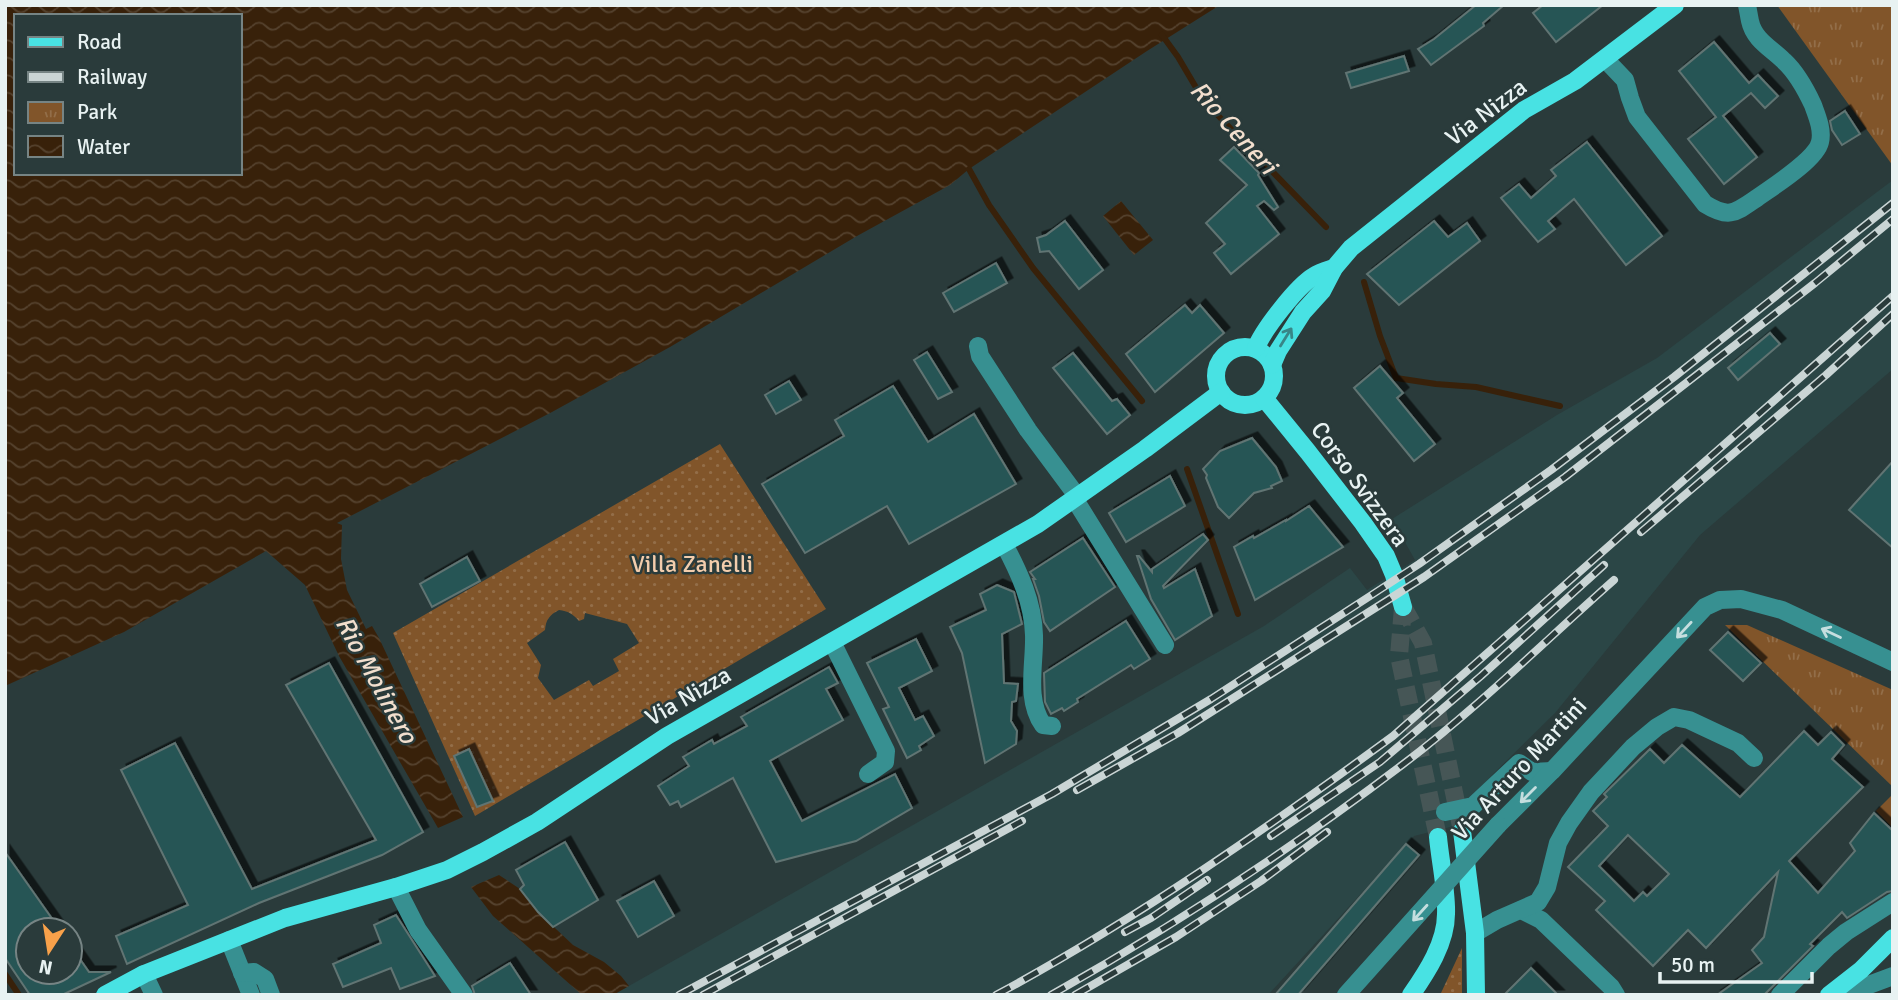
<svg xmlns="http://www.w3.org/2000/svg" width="1898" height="1000" font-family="Signika,sans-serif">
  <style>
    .built { fill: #2b4646 }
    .grass { fill: url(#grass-dots); fill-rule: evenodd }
    .park { fill: url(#park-tufts) }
    .water { fill: url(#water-waves); fill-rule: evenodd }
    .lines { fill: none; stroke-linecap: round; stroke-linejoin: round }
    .stream { stroke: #38210a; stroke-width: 6 }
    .building { fill: #285555; stroke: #617473; stroke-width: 2; fill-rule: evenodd; filter: url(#shadow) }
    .major-tunnel { stroke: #465656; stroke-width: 18; stroke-dasharray: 18 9; stroke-linecap: butt }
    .minor { stroke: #379091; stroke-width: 18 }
    .major { stroke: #48e2e3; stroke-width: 18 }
    .rail-casing { stroke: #cad5d5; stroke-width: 8 }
    .rail { stroke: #2a3b3b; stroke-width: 5; stroke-dasharray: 16; stroke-linecap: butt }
    .minor-bridge { stroke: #379091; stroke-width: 18 }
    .oneway { stroke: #388687 }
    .oneway2 { stroke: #c5dedf }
    .labels { text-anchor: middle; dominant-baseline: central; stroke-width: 5; stroke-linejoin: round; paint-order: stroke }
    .street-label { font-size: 24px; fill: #e8f2f2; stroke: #2a3b3b }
    .park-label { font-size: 24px; fill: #f3cdac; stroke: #2a3b3b }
    .water-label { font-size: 26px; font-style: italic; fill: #f2dfce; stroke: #2a3b3b }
  </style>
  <defs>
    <pattern id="grass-dots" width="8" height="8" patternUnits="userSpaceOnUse" patternTransform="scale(1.75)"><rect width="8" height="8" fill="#81552a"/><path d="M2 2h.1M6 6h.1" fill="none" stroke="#936e49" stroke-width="1.8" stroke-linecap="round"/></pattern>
    <pattern id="park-tufts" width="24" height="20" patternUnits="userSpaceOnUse" patternTransform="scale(1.75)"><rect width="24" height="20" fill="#81552a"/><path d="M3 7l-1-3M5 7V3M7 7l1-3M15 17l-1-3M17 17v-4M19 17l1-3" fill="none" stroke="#936e49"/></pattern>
    <pattern id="water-waves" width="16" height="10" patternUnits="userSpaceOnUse" patternTransform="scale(1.75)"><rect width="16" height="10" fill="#38210a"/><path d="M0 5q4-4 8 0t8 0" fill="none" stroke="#55422e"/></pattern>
    <filter id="shadow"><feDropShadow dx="5.5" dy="-5.5" stdDeviation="0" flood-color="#0009"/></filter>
  </defs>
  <rect width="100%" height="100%" fill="#2a3b3b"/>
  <path class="built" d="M1893 180V369L1700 535 1555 713 1494 773 1473 797 1474 821 1414 836 1268 995H613L1264 626 1350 568 1367 590 1415 560 1392 519 1557 415 1657 358Z"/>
  <g class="grass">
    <path d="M720 444 826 609 475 816 393 633ZM559 610C568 611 573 614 579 621L584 619 585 613 627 624 639 643 613 659 619 671 593 686 589 680 554 700 538 678 541 665 527 643 545 630C546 620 549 615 559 610Z"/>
    <path d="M1462 948V995H1439L1441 993Z"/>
  </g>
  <g class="park">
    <path d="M1777 5H1893V166Z"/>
    <path d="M1725 625H1747L1893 690V787Z"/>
    <path d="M1893 794V828L1876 811Z"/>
  </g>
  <g class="water">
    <path d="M5 5H1220L1147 51 969 169 950 185 857 236 670 347 552 412 337 523 342 525 341 559 347 590 366 629 372 626 379 638 463 817 438 828 339 656 305 585 266 551 124 632 5 686ZM16 16H240V173H16Z"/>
    <path d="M1121 201 1153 240 1134 255 1103 216Z"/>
    <path d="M499 875 520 889 538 912 573 945 604 962 621 976 629 986 613 995H582L493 916 471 887Z"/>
  </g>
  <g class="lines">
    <g class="stream">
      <path d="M1162 35 1178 57 1204 101 1326 227"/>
      <path d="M969 169 989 205 1033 268 1142 401"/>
      <path d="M1364 282 1380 336 1396 378 1436 384 1476 387 1560 406"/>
      <path d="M1187 469 1238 614"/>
      <path d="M5 974 19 995"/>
    </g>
  </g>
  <g class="building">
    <path d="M1476 5H1504L1483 23 1484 26 1431 65 1418 49 1434 39Z"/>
    <path d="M1543 5H1603L1556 42 1533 13Z"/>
    <path d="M1714 42 1749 83 1758 75 1778 96 1765 108 1751 93 1723 116 1757 157 1724 184 1688 139 1716 117 1679 71Z"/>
    <path d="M1404 56 1409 71 1351 88 1346 73Z"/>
    <path d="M1845 111 1860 134 1842 145 1832 130 1830 121Z"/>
    <path d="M1587 142 1662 236 1626 265 1574 199 1548 221 1555 229 1538 242 1501 198 1519 184 1531 198 1556 176 1551 170Z"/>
    <path d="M1234 147 1259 173 1258 175 1278 207 1274 210 1264 201 1257 206 1279 234 1231 274 1214 253 1225 244 1206 223 1247 185 1220 160Z"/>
    <path d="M1065 221 1103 270 1079 289 1049 251 1040 252 1037 238 1046 235Z"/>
    <path d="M1434 221 1448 237 1467 223 1480 241 1399 305 1367 274Z"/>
    <path d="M996 263 1007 283 954 312 943 293Z"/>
    <path d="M1185 305 1192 313 1200 305 1224 333 1155 392 1126 354Z"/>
    <path d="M1770 333 1780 344 1738 380 1728 368Z"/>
    <path d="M927 352 952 392 938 399 914 360Z"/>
    <path d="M1073 353 1112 401 1117 399 1130 415 1107 434 1053 368Z"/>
    <path d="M1380 366 1403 393 1397 398 1435 444 1414 461 1354 388Z"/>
    <path d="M789 381 801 400 776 414 765 395Z"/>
    <path d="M893 386 928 442 974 414 1016 484 909 544 887 506 805 553 762 484 844 436 835 420Z"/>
    <path d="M1252 438 1276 467 1282 481 1271 486 1272 488 1254 493 1229 518 1218 507 1206 478 1207 475 1203 469 1220 451Z"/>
    <path d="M1893 461V548L1849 510Z"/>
    <path d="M1170 476 1185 506 1126 542 1109 513Z"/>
    <path d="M1309 506 1343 547 1255 600 1234 547 1253 536 1254 538 1286 520V521Z"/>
    <path d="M1203 534 1208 540 1163 586 1164 588 1195 569 1212 616 1175 640 1151 599 1137 556H1139L1152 572V569Z"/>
    <path d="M1083 538 1115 587 1050 631 1044 622 1039 596 1033 579H1035L1030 572Z"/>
    <path d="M467 557 480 581 432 607 420 584Z"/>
    <path d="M997 585 1014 592 1022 624 1002 634 1004 683 1018 684 1016 701 1012 702 1011 721 1017 731 1016 744 985 763 962 653 950 627 986 610 980 594Z"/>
    <path d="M1126 621 1150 659 1134 669 1131 665 1077 699 1078 702 1064 711 1062 708 1051 714 1045 702 1044 673Z"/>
    <path d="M1728 632 1761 663 1743 681 1710 650Z"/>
    <path d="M916 639 932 671 899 688 915 720 923 716 934 736 919 746 921 750 907 758 883 709 889 707 867 663Z"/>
    <path d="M329 663 423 832 382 855 259 903 127 964 116 936 188 905 121 770 175 743 252 889 376 840 286 685Z"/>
    <path d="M829 667 838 683 826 689 843 720 770 761 802 821 895 774 912 808 856 841 776 862 733 778 681 807 678 801 670 805 658 786 689 766 683 757 712 740 714 744 747 726 741 717Z"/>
    <path d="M1804 731 1818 745 1831 732 1844 745 1832 759 1863 787 1789 861 1818 893 1855 851 1850 843 1874 813 1893 831V891L1887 892 1847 918 1842 912 1810 944 1813 946 1764 995H1717L1762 963 1752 950 1764 937 1778 872 1706 948 1688 930 1653 966 1596 910 1605 901 1568 867 1608 826 1593 811 1607 797 1604 794 1650 749 1664 763 1682 745 1740 797ZM1628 835 1669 874 1647 896 1643 892 1634 901 1599 866Z"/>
    <path d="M469 749 493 801 477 807 454 756Z"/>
    <path d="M565 842 598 900 553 927 538 912 520 889 524 885 516 870Z"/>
    <path d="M1406 844 1419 855 1298 995H1275Z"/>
    <path d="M5 852 60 930H28V972H70V945L89 972H111L62 995H30L5 958Z"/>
    <path d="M654 881 674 916 638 937 617 901Z"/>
    <path d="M396 915 435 976 400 989 391 968 343 987 333 964 381 943 374 925Z"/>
    <path d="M510 963 531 995H475L472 986Z"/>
    <path d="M1531 968 1558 995H1504Z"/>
  </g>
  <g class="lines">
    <g class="major-tunnel">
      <path d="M1403 607 1399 656 1438 837"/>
      <path d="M1403 607 1423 643 1462 831"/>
    </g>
    <g class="minor">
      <path d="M1605 59 1625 80 1630 98 1637 117 1705 204C1729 219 1735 213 1757 198 1772 187 1816 160 1820 142 1823 130 1817 116 1813 105 1806 90 1796 72 1784 61 1771 48 1754 40 1750 21 1749 16 1748 10 1747 5"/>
      <path d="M978 346 980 356 1028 430 1077 496"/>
      <path d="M1074 498 1165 645"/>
      <path d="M1004 544C1019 572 1033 602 1034 635 1035 664 1025 699 1043 725L1052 726"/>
      <path d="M832 642 886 751 885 762 868 774"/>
      <path d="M1445 812 1473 806 1519 763 1532 772 1552 771"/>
      <path d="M1498 825 1552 771 1705 607 1720 600 1741 599 1782 610 1893 662"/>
      <path d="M396 887 418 930 464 995"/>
      <path d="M1521 910 1541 920 1611 987 1616 995"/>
      <path d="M1475 933 1497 920 1538 902 1547 887 1558 843 1569 823 1591 792 1633 747 1657 727 1674 717 1689 720 1738 743 1754 758"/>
      <path d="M229 940 251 995"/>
      <path d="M242 973 254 972 265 979 271 995"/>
      <path d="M144 974 154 995"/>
      <path d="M1780 995 1829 946 1846 932 1893 902"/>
      <path d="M1833 995 1858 989 1893 976"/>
    </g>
    <g class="major">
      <circle cx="1245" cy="376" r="29"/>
      <path d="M1256 348C1263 330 1297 286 1314 276 1320 272 1328 270 1334 268"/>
      <path d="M1272 365 1278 351 1303 312 1322 291 1334 268 1351 248 1524 110 1575 81 1675 5"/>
      <path d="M1264 398 1308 452 1363 523 1386 556 1394 575 1403 607"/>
      <path d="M1462 831 1475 933 1476 995"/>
      <path d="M105 995 144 974 285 918 396 887 447 870 483 852 537 822 667 736 1038 524 1145 449 1221 392"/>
      <path d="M1411 995C1427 972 1446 943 1446 914 1447 892 1440 860 1438 837"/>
      <path d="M1829 995 1861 970 1893 938"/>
    </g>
    <g class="rail-casing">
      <g id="rail">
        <path d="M1641 532 1826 375 1893 314"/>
        <path d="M1077 790 1178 733 1424 577 1565 477 1815 283 1893 219"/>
        <path d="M1271 836 1380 762 1481 676 1604 565"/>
        <path d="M1125 932 1151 918 1207 880"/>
        <path d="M679 995 1052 794 1211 699 1367 598 1419 564 1551 470 1674 377 1893 203"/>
        <path d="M703 995 1022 821"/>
        <path d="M996 995C1135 920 1265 830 1393 736L1893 296"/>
        <path d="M1051 995C1172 927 1291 849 1402 765 1476 709 1544 642 1614 580"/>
        <path d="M1075 995 1176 937 1261 881 1327 832"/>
      </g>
    </g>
    <use href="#rail" class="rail"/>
    <path class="minor-bridge" d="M1346 995 1498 825"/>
  </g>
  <defs><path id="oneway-shaft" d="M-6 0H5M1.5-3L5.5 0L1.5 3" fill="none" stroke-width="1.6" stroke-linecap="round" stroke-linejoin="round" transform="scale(1.75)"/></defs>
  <use class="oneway" href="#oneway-shaft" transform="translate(1286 337) rotate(-58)"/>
  <g class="oneway2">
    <use href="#oneway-shaft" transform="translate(1684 630) rotate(133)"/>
    <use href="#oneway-shaft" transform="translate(1831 633) rotate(-155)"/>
    <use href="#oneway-shaft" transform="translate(1528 795) rotate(135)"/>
    <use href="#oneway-shaft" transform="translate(1420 913) rotate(132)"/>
  </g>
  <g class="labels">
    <g class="street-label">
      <text transform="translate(1486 112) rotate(-37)">Via Nizza</text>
      <text transform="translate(1360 484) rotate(54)">Corso Svizzera</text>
      <text transform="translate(688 696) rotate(-30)">Via Nizza</text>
      <text transform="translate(1519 769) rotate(-47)">Via Arturo Martini</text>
    </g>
    <g class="park-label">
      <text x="692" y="564">Villa Zanelli</text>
    </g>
    <g class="water-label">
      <text transform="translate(1233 128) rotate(48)">Rio Ceneri</text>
      <text transform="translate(376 680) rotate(61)">Rio Molinero</text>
    </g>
  </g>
  <rect width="1898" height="1000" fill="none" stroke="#e8f2f2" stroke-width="14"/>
  <rect x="14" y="14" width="228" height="161" fill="#2a3b3b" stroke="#768484" stroke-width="2"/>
  <rect x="28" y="37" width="35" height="10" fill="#48e2e3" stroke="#768484" stroke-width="2"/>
  <text x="77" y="49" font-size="21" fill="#e8f2f2">Road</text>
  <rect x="28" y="72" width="35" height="10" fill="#cad5d5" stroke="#768484" stroke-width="2"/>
  <text x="77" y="84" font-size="21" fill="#e8f2f2">Railway</text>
  <rect x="28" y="102" width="35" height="21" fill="url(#park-tufts)" stroke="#768484" stroke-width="2"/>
  <text x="77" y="119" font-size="21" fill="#e8f2f2">Park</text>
  <rect x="28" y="136" width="35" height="21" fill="url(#water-waves)" stroke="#768484" stroke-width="2"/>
  <text x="77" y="154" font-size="21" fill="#e8f2f2">Water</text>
  <g transform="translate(49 951) rotate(192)"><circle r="33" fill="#2a3b3b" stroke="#768484" stroke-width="2"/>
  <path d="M0-5L12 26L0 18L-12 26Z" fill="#f8a14a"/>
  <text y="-10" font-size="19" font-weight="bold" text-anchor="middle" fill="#e8f2f2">N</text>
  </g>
  <path d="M1660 972v10h152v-10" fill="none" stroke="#e8f2f2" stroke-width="3.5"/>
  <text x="1671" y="972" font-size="21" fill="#e8f2f2" stroke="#2a3b3b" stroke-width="5" paint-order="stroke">50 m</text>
</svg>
